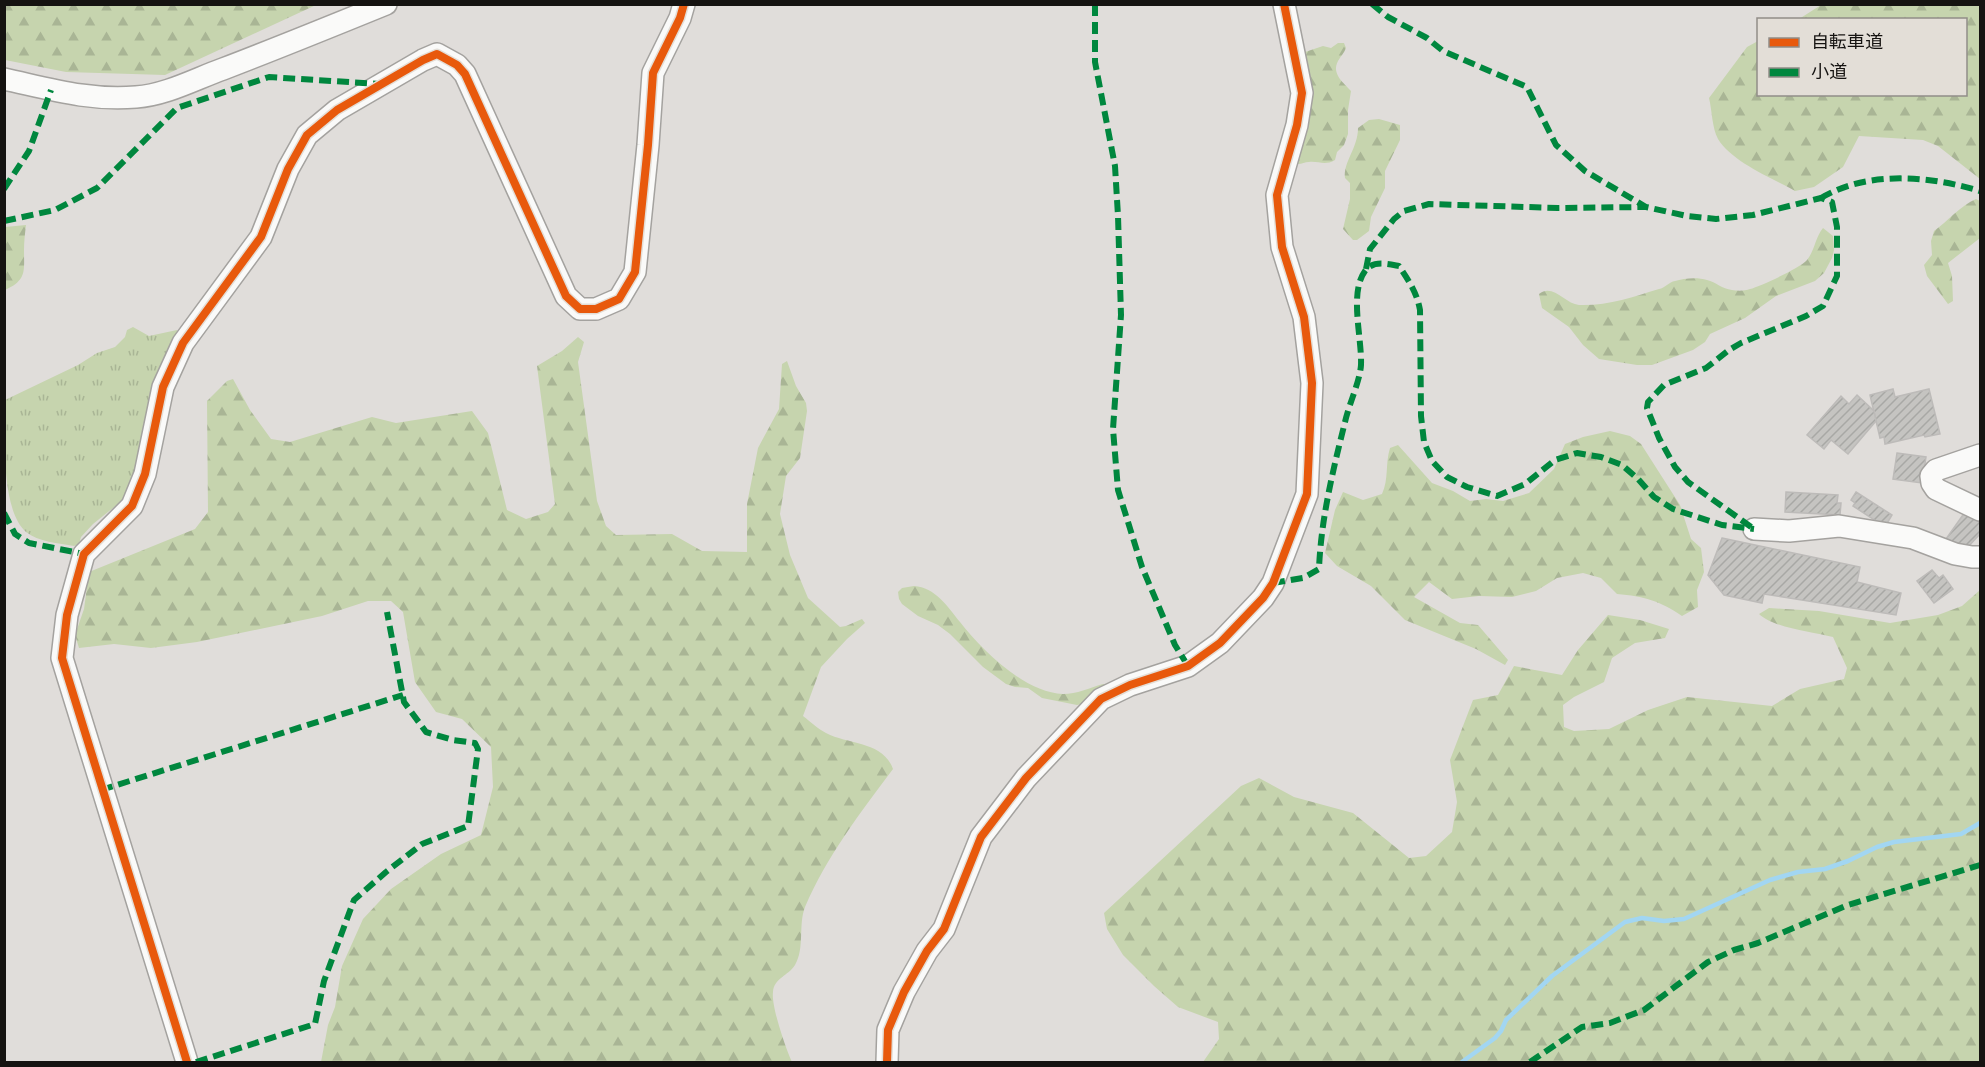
<svg xmlns="http://www.w3.org/2000/svg" width="1985" height="1067" font-family="'Archivo Narrow','Noto Sans JP',sans-serif">
  <style>
    .grass { fill: url(#grass-tufts) }
    .forest { fill: url(#forest-firs) }
    .lines { fill: none; stroke-linecap: round; stroke-linejoin: round }
    .stream { stroke: #a2d6f2; stroke-width: 4.5 }
    .building { fill: url(#building-hatch); stroke: #bdbbb9; stroke-width: 1.5 }
    .minor-casing { stroke: #a4a29f; stroke-width: 24 }
    .minor { stroke: #fafaf9; stroke-width: 21 }
    .quiet { stroke: #00873e; stroke-width: 6; stroke-dasharray: 12 6; stroke-linecap: butt }
    .cycleway-casing { stroke: #e3ded7; stroke-width: 11 }
    .cycleway { stroke: #e8590c; stroke-width: 8 }
  </style>
  <defs>
    <pattern id="grass-tufts" width="24" height="20" patternUnits="userSpaceOnUse" patternTransform="scale(1.5)"><rect width="24" height="20" fill="#c6d4ae"/><path d="M3 7l-1-3M5 7V3M7 7l1-3M15 17l-1-3M17 17v-4M19 17l1-3" fill="none" stroke="#a9b595"/></pattern>
    <pattern id="forest-firs" width="22" height="20" patternUnits="userSpaceOnUse" patternTransform="scale(1.5)"><rect width="22" height="20" fill="#c6d4ae"/><path d="M5 1l3.5 6h-7zM16 11l3.5 6h-7z" fill="#a9b595"/></pattern>
    <pattern id="building-hatch" width="6" height="6" patternUnits="userSpaceOnUse" patternTransform="scale(1.5)"><rect width="6" height="6" fill="#c5c4c1"/><path d="M-1 1l2-2M0 6l6-6M5 7l2-2" fill="none" stroke="#a8a8a5"/></pattern>
  </defs>
  <rect width="100%" height="100%" fill="#e0ddda"/>
  <path class="grass" d="M133 327 149 336 177 330V339L128 496 93 524 81 537 79 544 74 546C59 543 38 542 26 532 0 509 5 434 5 400L78 365 97 353 115 347 125 337 127 330Z"/>
  <g class="forest">
    <path d="M4 5 5 4 316 5 165 75 66 72 5 60Z"/>
    <path d="M1821 5H1980V179L1938 146 1923 140 1859 136 1843 167 1814 187 1795 191C1772 178 1732 162 1718 139 1712 128 1712 110 1709 98L1747 47 1758 41V94H1966V20L1799 19Z"/>
    <path d="M1338 43H1344L1346 48C1344 53 1341 56 1338 61 1331 74 1344 83 1351 91L1348 110V134L1344 145 1337 152 1335 160C1325 166 1319 161 1309 162 1305 162 1302 164 1298 164L1295 159 1302 53 1323 46 1331 48Z"/>
    <path d="M1379 119 1400 125V140L1385 171V188L1371 217 1369 231 1357 240H1353L1343 229 1350 199V183L1345 178C1343 162 1358 148 1358 128L1369 120Z"/>
    <path d="M1976 199 1980 201V238L1948 263 1952 276 1953 301 1948 304 1927 276 1924 265 1932 255 1931 241 1934 231C1948 221 1961 205 1976 199Z"/>
    <path d="M26 225C25 233 24 242 24 250 24 271 27 280 5 290V227Z"/>
    <path d="M1823 228 1833 236 1834 250 1832 258 1824 273 1815 281 1776 296 1745 318 1710 334 1705 342 1693 350 1652 365H1637L1599 359 1583 345 1569 327 1542 308 1539 294C1553 283 1565 304 1579 305 1607 306 1633 297 1659 289 1665 288 1669 282 1675 281 1684 278 1698 277 1707 280 1716 282 1722 289 1732 290 1737 291 1745 291 1750 289 1761 286 1800 268 1807 260 1815 250 1815 238 1823 228Z"/>
    <path d="M578 337 584 342 578 362 597 501 606 526 616 535 672 534 702 551 747 552V504L758 448 779 409 782 364 787 361 796 386 806 403 807 411 800 458 786 476 780 514 790 555 808 598 840 627 846 626 862 619 865 623 847 639 821 667 803 716C811 722 818 729 826 733 849 745 883 741 893 769 860 813 827 856 805 907 798 925 805 948 795 965 788 976 774 978 773 992 771 1006 786 1049 792 1062H321L328 1025 335 1007 342 966 363 919 391 889 441 854 481 835 493 787 491 747 462 719 436 712 415 682 403 612 391 601H368L322 616 197 642 151 648 114 644 79 648 75 635 84 609 89 572 195 529 208 512 207 401 227 381 233 379 250 410 271 439 290 442 372 417 396 423 472 411 488 433 507 510 526 519 548 512 555 504 537 366 562 351Z"/>
    <path d="M1610 431 1630 436 1641 444 1680 505 1691 539 1701 548 1704 572 1697 590 1698 607 1682 616C1660 601 1644 596 1617 594L1601 578 1583 573 1557 578 1536 591 1512 597 1479 596 1452 599 1429 582 1414 597 1460 623 1478 625 1508 660 1505 665 1476 649 1405 620 1371 586 1337 566 1325 553 1335 510 1343 492 1363 500 1382 494C1389 479 1385 464 1390 448L1398 445 1432 483 1453 491 1470 501 1486 499 1503 501 1529 493 1554 469 1565 444 1583 437Z"/>
    <path d="M914 586C935 587 948 607 960 622 982 650 1025 693 1063 694 1077 694 1089 688 1103 684H1107L1087 703 1077 705 1042 698 1028 688 1015 687 1006 684 983 667 950 634 938 625 918 616 902 604 899 599 898 592 902 588Z"/>
    <path d="M1980 590V1062H1203L1219 1039 1218 1022 1178 1007 1154 986 1123 955 1107 929 1104 913 1241 786 1259 778 1294 797 1353 813 1409 858 1426 856 1452 832 1457 802 1450 760 1473 700 1498 695 1514 666 1562 675 1578 650 1608 615 1640 620 1669 629 1665 638 1635 643 1612 658 1604 682 1574 697 1563 705 1564 727 1574 731 1609 729 1648 710 1687 697 1772 706 1800 689 1844 679 1847 668 1833 637C1812 632 1774 628 1759 614L1769 608 1785 609 1819 611 1890 623 1938 615 1962 606Z"/>
  </g>
  <g class="lines">
    <path class="stream" d="M1462 1062 1495 1038 1501 1031 1506 1020 1552 976 1625 922 1642 918 1664 921 1684 919 1770 880 1798 872 1825 869 1848 861 1877 847 1894 842 1961 834 1980 823"/>
  </g>
  <g class="building">
    <path d="M1893 389 1895 397 1929 389 1940 434 1925 437 1924 435 1885 444 1884 437 1880 438 1870 395Z"/>
    <path d="M1857 395 1874 411 1876 421 1848 454 1831 440 1824 449 1807 435 1841 396 1849 404Z"/>
    <path d="M1897 453 1926 457 1922 483 1893 479Z"/>
    <path d="M1786 492 1838 495 1837 503H1841L1840 515 1785 512Z"/>
    <path d="M1856 492 1892 515 1885 527 1853 506 1855 503 1851 500Z"/>
    <path d="M1965 512 1980 521V534L1966 549 1946 539Z"/>
    <path d="M1722 538 1860 567 1857 582 1901 593 1896 615 1764 594 1762 603 1724 595 1708 575Z"/>
    <path d="M1932 570 1939 578 1943 575 1953 589 1934 603 1917 581Z"/>
  </g>
  <g class="lines">
    <g class="minor-casing">
      <g id="minor">
        <path d="M4 79C50 89 89 101 136 97 166 95 195 79 223 69 278 48 332 26 386 4"/>
        <path d="M1980 455 1936 470 1931 476 1932 483 1936 489 1980 510"/>
        <path d="M1754 529 1789 531 1839 526 1913 538 1955 554 1972 557H1980"/>
        <path d="M187 1062 62 658 67 615 84 554 132 506 145 474 163 387 183 343 261 237 288 169 307 135 337 110 423 60 437 54 457 65 465 74 566 296 580 309H596L619 299 635 272 648 145 653 73 680 18 684 4"/>
        <path d="M887 1062 888 1030 904 992 927 951 944 929 981 837 1026 778 1101 699 1130 685 1188 666 1220 643 1263 598 1273 583 1307 494 1312 383 1304 317 1282 247 1277 195 1297 125 1302 93 1284 4"/>
      </g>
    </g>
    <use href="#minor" class="minor"/>
    <g class="quiet">
      <path d="M1095 4V62L1115 166 1118 216 1121 315 1113 429 1118 490 1142 567 1175 645 1188 666"/>
      <path d="M1372 4 1388 17 1427 38 1443 51 1527 87 1556 145 1585 171 1646 207 1687 216 1716 219 1753 215 1821 198 1832 202 1837 227V276L1823 306 1806 316 1741 343 1729 350 1706 368 1664 385 1648 402 1647 408 1659 438 1675 467 1688 482 1754 529"/>
      <path d="M4 189 29 151 51 90"/>
      <path d="M1821 198C1868 170 1930 176 1980 191"/>
      <path d="M4 221 55 210 97 188 177 108 269 77 379 84"/>
      <path d="M1366 269 1370 249 1394 219 1404 211 1429 204 1558 208 1646 207"/>
      <path d="M4 513 15 534 29 543 84 554"/>
      <path d="M1273 583 1303 578 1319 569C1321 519 1333 470 1345 422 1349 404 1360 381 1361 365 1362 337 1349 293 1365 271 1373 260 1388 264 1399 266 1409 281 1417 293 1420 310L1421 416 1424 442 1432 461 1447 477 1467 487 1497 496 1525 484 1555 460 1577 453 1601 457 1622 465 1638 479 1654 497 1673 509 1722 525 1754 529"/>
      <path d="M101 790 403 695"/>
      <path d="M196 1062 315 1024 324 981 354 900 386 872 422 844 468 826 478 749 475 743 453 740 426 732 404 702 387 612"/>
      <path d="M1530 1062 1582 1027 1610 1023 1644 1010 1708 962 1734 950 1758 943 1848 905 1980 865"/>
    </g>
    <g class="cycleway-casing">
      <g id="cycleway">
        <path d="M187 1062 62 658 67 615 84 554 132 506 145 474 163 387 183 343 261 237 288 169 307 135 337 110 423 60 437 54 457 65 465 74 566 296 580 309H596L619 299 635 272 648 145 653 73 680 18 684 4"/>
        <path d="M887 1062 888 1030 904 992 927 951 944 929 981 837 1026 778 1101 699 1130 685 1188 666 1220 643 1263 598 1273 583 1307 494 1312 383 1304 317 1282 247 1277 195 1297 125 1302 93 1284 4"/>
      </g>
    </g>
    <use href="#cycleway" class="cycleway"/>
  </g>
  <rect width="1985" height="1067" fill="none" stroke="#151311" stroke-width="12"/>
  <rect x="1757" y="18" width="210" height="78" fill="#e3ded7" stroke="#918d88" stroke-width="1.5"/>
  <rect x="1769" y="38" width="30" height="9" fill="#e8590c" stroke="#918d88" stroke-width="1.5"/>
  <text x="1811" y="48" font-size="18" fill="#151311">自転車道</text>
  <rect x="1769" y="68" width="30" height="9" fill="#00873e" stroke="#918d88" stroke-width="1.5"/>
  <text x="1811" y="78" font-size="18" fill="#151311">小道</text>
</svg>
